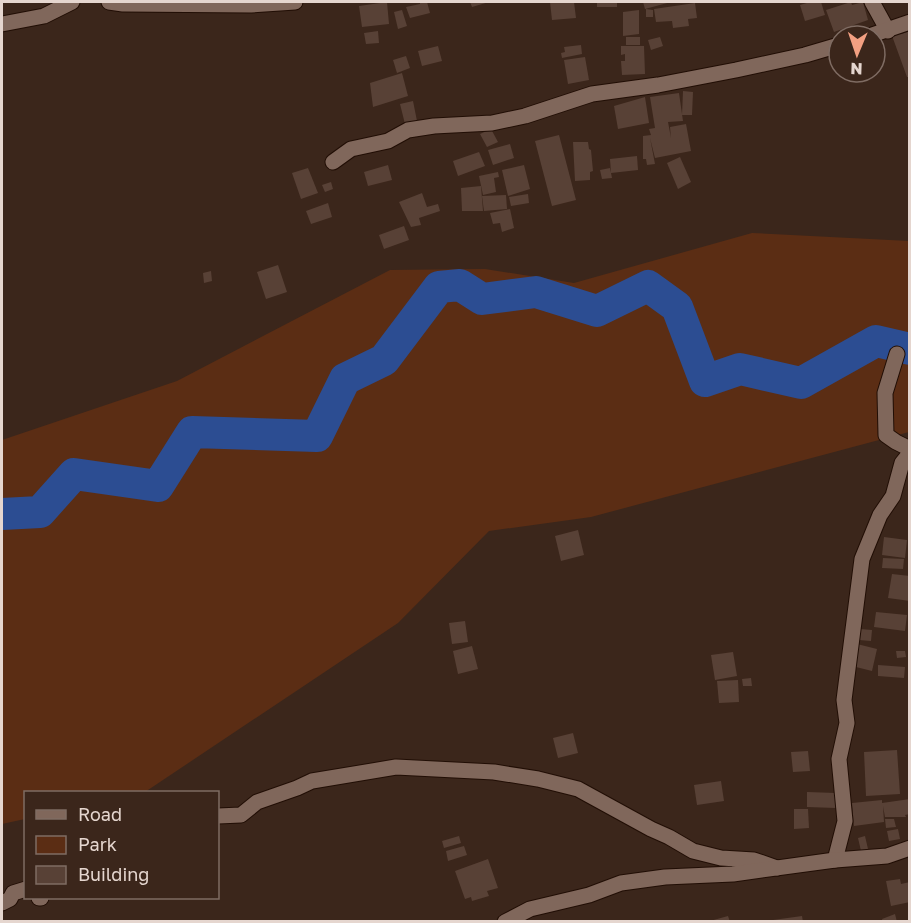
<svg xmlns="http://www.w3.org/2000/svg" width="911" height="923" font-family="'Golos Text',sans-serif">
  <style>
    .green { fill: #5b2d14 }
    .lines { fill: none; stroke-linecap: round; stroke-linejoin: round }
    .river { stroke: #2c4d92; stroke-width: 32 }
    .building { fill: #584136 }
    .street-casing { stroke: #210e05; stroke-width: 17 }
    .street { stroke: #80675b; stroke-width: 15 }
  </style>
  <rect width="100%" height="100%" fill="#3b261b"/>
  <path class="green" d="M752 233 909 241V432L591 517 489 531 398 623 145 792H26L25 819 2 824V440L177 381 390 270 485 269 574 283Z"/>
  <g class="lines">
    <path class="river" d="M2 514 40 512 74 474 158 486 192 432 317 436 345 379 384 360 439 287 460 285 482 299 536 292 597 311 648 286 677 307 705 381 740 369 801 383 876 341 910 349"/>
  </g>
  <g class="building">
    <path d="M387 2 389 24 362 27 359 6Z"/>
    <path d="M420 2H427L430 13 410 18 406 7 420 4Z"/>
    <path d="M470 2H489L472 7Z"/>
    <path d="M550 2H574L576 18 552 20Z"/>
    <rect x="597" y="2" width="20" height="5"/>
    <path d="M643 2H671L645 9Z"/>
    <path d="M810 2H821L825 15 805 21 800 5Z"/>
    <path d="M851 2 852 5 863 2 868 20 834 32 826 10Z"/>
    <path d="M695 3 697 18 688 19 689 26 673 28 672 21 656 22 654 9Z"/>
    <path d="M646 9 653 10V17H646Z"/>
    <path d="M402 10 407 26 398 29 394 12Z"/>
    <path d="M639 10V34L623 36V12Z"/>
    <path d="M899 30 901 34 910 31V77H907L891 33Z"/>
    <path d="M378 31 379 43 366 44 364 33Z"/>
    <rect x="626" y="37" width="14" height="8"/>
    <path d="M660 37 663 46 651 50 648 40Z"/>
    <path d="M581 45 582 54 562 58 561 53 565 52 564 47Z"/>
    <path d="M438 46 442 61 422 66 418 51Z"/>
    <path d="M621 46H644L645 74 622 75 621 61H625V54L621 55Z"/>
    <path d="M406 56 410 68 397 73 393 60Z"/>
    <path d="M585 57 589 80 568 84 564 60Z"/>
    <path d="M402 73 408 96 373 107 370 83Z"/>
    <path d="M683 91 693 92 692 115H682Z"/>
    <path d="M679 93 683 121 668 122 671 138 670 127 686 124 691 151 655 158 650 138 655 164 647 165 646 159H643V136L651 135 649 129 655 128 650 97Z"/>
    <path d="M645 97 649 123 618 129 614 106Z"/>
    <path d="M413 101 417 121 405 124 400 104Z"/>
    <path d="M491 129 498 142 487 147 480 134Z"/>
    <path d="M559 135 576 200 552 206 535 141Z"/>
    <path d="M573 142H588L589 149 591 150 593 171 590 172V180L575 181Z"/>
    <path d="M510 144 514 158 493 165 488 150Z"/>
    <path d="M479 152 485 166 458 176 453 161Z"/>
    <path d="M637 156 638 170 611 173 610 159Z"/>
    <path d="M680 157 691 182 678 189 667 163Z"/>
    <path d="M388 165 392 180 368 186 364 172Z"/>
    <path d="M524 165 530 189 508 196 502 170Z"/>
    <path d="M308 168 318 193 301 199 292 173Z"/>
    <path d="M610 168 612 178 602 179 600 170Z"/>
    <path d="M498 172 499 177 494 178 496 192 483 195 479 176Z"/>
    <path d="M331 182 333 189 325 192 322 185Z"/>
    <path d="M481 186 483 211H462L461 188Z"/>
    <path d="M422 193 427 207 438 204 440 211 419 218 421 225 411 227 399 202Z"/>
    <path d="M528 194 529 203 511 206 509 197Z"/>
    <path d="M506 195 507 209 484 211 482 196Z"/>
    <path d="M328 203 332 217 311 224 306 211Z"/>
    <path d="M510 209 514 228 502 232 500 223 493 224 490 213Z"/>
    <path d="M404 226 409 240 384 249 379 235Z"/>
    <path d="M278 265 287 292 266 299 257 272Z"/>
    <path d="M211 271 212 281 204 283 203 273Z"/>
    <path d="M578 530 584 555 561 561 555 536Z"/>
    <path d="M884 537 907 540 905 558 882 555Z"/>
    <path d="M883 558 904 559 903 569 882 568Z"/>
    <path d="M892 574 910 576V601L888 598Z"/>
    <path d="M876 612 907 615 905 631 874 627Z"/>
    <path d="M465 621 468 642 452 644 449 623Z"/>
    <path d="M860 629 872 630 871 641 859 640Z"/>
    <path d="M857 644 877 649 872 671 852 666Z"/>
    <path d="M472 646 478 669 458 674 453 651Z"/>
    <path d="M896 651H905L906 657 897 658Z"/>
    <path d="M733 652 737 676 715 680 711 655Z"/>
    <path d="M878 665 905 667 904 678 878 676Z"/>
    <path d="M751 678 752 686H743L742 679Z"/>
    <path d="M738 680 739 702 719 703 717 681Z"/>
    <path d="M573 733 578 753 558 758 553 738Z"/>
    <path d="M897 750 900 794 866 796 864 752Z"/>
    <path d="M808 751 810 771 793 772 791 752Z"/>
    <path d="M721 781 724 801 697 805 694 785Z"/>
    <path d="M807 792 836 793V808L807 807Z"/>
    <path d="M910 799V814L905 815 906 817H885L883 806 884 822 854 826 852 803 882 800V803Z"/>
    <path d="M794 809H808L809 828 794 829Z"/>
    <path d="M885 819H894L896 827 886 828Z"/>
    <path d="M898 829 900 839 889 841 887 831Z"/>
    <path d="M459 836 461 843 444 848 442 841Z"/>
    <path d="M865 836 868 849 861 851 858 838Z"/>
    <path d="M464 846 467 855 448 861 446 851Z"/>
    <path d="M488 859 498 888 487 891 489 896 472 901 471 897 465 899 455 871Z"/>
    <path d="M900 879 901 884 910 882V902L891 906 886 881Z"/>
    <path d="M895 914 897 922H883L882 919Z"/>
    <path d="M728 916 730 922H710V921Z"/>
    <path d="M802 916 803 922H773V920Z"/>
  </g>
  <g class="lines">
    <g class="street-casing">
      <g id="street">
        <path d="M109 2 123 4 251 5 295 2"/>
        <path d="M872 2 888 31"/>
        <path d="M2 24 44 16 72 2"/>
        <path d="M869 36 910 22"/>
        <path d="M333 162 351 149 388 141 408 130 434 126 492 123 525 116 592 94 658 85 736 70 805 55 839 45"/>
        <path d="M897 354 885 393 886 435 896 442 910 449"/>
        <path d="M218 816 241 815 257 802 297 788 312 781 396 767 494 772 538 779 578 789 651 829 669 837 693 851 721 858 754 860 777 868"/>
        <path d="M835 860 845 821 839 759 847 723 844 700 862 559 880 515 893 496 902 463 910 453"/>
        <path d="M39 898H41"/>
        <path d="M2 903 10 899 13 893 26 889"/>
        <path d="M505 922 530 909 589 895 621 883 665 877 733 874 835 860 887 856 910 848"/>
      </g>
    </g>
    <use href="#street" class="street"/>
  </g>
  <rect width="911" height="923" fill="none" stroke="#e5d6cf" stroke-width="6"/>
  <rect x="24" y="791" width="195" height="108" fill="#3b261b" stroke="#7f6c63" stroke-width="1.5"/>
  <rect x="36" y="810" width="30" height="9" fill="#80675b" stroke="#7f6c63" stroke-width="1.5"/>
  <text x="78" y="821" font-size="18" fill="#e5d6cf">Road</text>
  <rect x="36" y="836" width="30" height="18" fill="#5b2d14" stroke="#7f6c63" stroke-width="1.5"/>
  <text x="78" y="851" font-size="18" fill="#e5d6cf">Park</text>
  <rect x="36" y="866" width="30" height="18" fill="#584136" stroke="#7f6c63" stroke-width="1.5"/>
  <text x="78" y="881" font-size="18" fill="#e5d6cf">Building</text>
  <g transform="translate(857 54) rotate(182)"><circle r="28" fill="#3b261b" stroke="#7f6c63" stroke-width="1.5"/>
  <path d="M0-4.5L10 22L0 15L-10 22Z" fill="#f3a082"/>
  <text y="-9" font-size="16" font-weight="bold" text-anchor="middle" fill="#e5d6cf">N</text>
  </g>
</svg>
